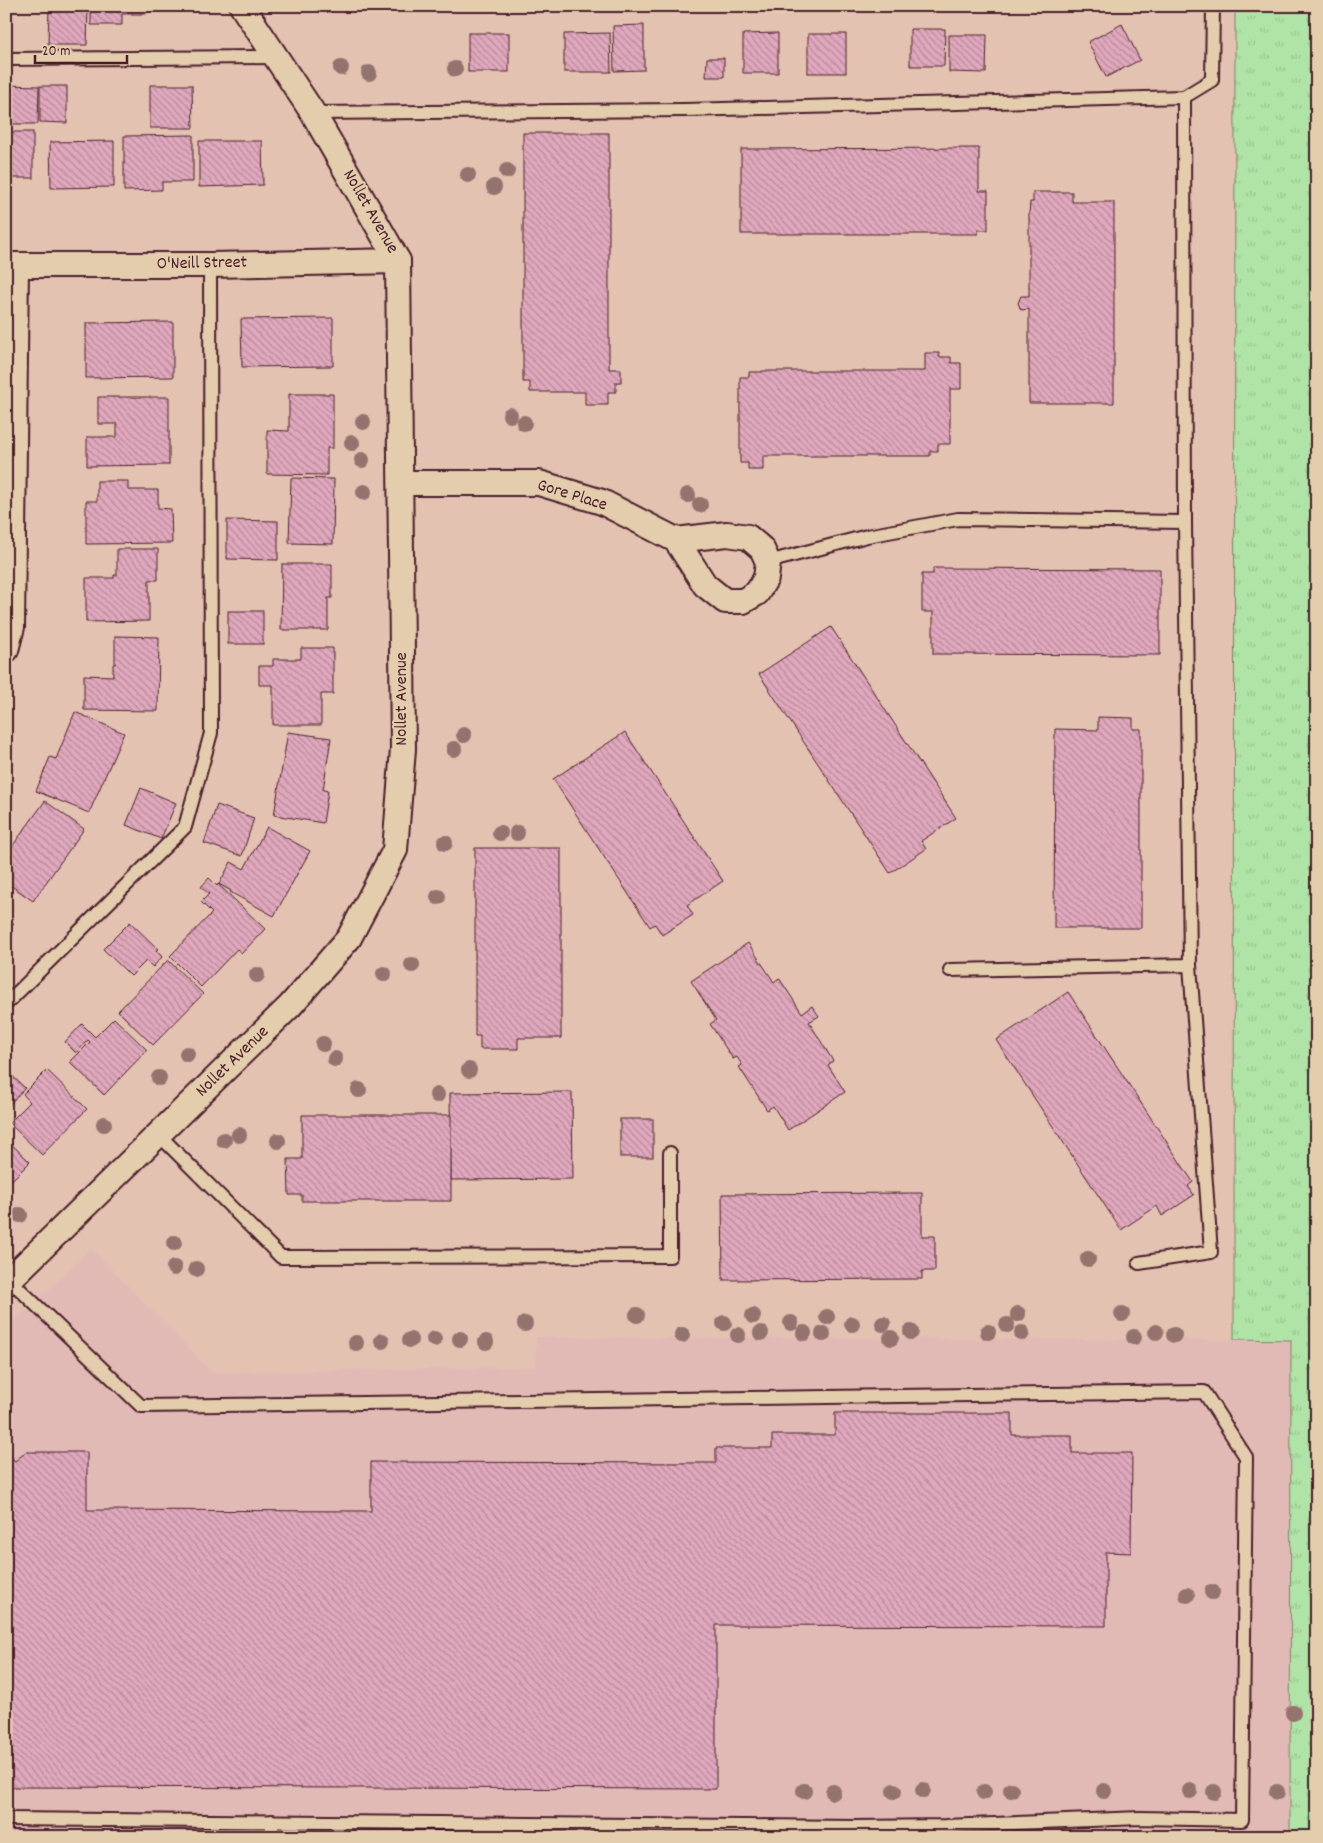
<svg xmlns="http://www.w3.org/2000/svg" width="1323" height="1843" font-family="Dekko,sans-serif">
  <style>
    .built { fill: #e2bab5 }
    .grass { fill: url(#grass-tufts); stroke: #7c8268 }
    .building { fill: url(#building-back-hatch); stroke: #4a1f2b }
    .lines { fill: none; stroke-linecap: round; stroke-linejoin: round }
    .lane-casing { stroke: #4a1f2b; stroke-width: 16 }
    .street-casing { stroke: #4a1f2b; stroke-width: 28 }
    .lane { stroke: #e4cdad; stroke-width: 12 }
    .street { stroke: #e4cdad; stroke-width: 24 }
    .tree { fill: #94736e }
    .labels { text-anchor: middle; dominant-baseline: central; stroke-width: 4; stroke-linejoin: round; paint-order: stroke }
    .street-label { font-size: 18px; fill: #4a1f2b; stroke: #e4cdad }
  </style>
  <defs>
    <pattern id="grass-tufts" width="24" height="20" patternUnits="userSpaceOnUse" patternTransform="scale(1.25)"><rect width="24" height="20" fill="#afe4a6"/><path d="M3 7l-1-3M5 7V3M7 7l1-3M15 17l-1-3M17 17v-4M19 17l1-3" fill="none" stroke="#98c38f"/></pattern>
    <pattern id="building-back-hatch" width="6" height="6" patternUnits="userSpaceOnUse" patternTransform="scale(1.25)"><rect width="6" height="6" fill="#e0a8bd"/><path d="M-1 5l2 2M0 0l6 6M5-1l2 2" fill="none" stroke="#b8889a"/></pattern>
  </defs>
  <rect width="100%" height="100%" fill="#e3c2b2"/>
  <filter id="ink" filterUnits="userSpaceOnUse"><feTurbulence type="fractalNoise" baseFrequency=".02" numOctaves="2"/><feDisplacementMap in="SourceGraphic" scale="10" xChannelSelector="R" yChannelSelector="G"/><feConvolveMatrix kernelMatrix="1 2 1 2 8 2 1 2 1" color-interpolation-filters="sRGB"/></filter>
  <g filter="url(#ink)">
    <path class="built" d="M91 1249 212 1372 535 1367 536 1337 1291 1340 1290 1837H6V1329Z"/>
    <path class="grass" d="M1235 6H1317V1837H1290L1291 1340 1234 1339Z"/>
    <g class="building">
      <path d="M91 6H146V14H122V25H91Z"/>
      <rect x="692" y="6" width="46" height="1"/>
      <path d="M963 6H977L964 10Z"/>
      <path d="M49 8H88L87 45H48Z"/>
      <path d="M1122 24 1140 60 1106 77 1088 42Z"/>
      <path d="M644 25V70L614 71 613 26Z"/>
      <path d="M910 29H945L944 66H910Z"/>
      <rect x="468" y="33" width="41" height="39"/>
      <path d="M610 33 611 72H564V34Z"/>
      <path d="M778 33V73H743V34Z"/>
      <rect x="808" y="34" width="38" height="39"/>
      <path d="M949 35H987L986 73 949 72Z"/>
      <path d="M707 58H724V77H706Z"/>
      <path d="M6 85 39 86 38 124H6Z"/>
      <path d="M150 85H192L193 128H150Z"/>
      <path d="M40 86H67V123L40 122Z"/>
      <rect x="6" y="132" width="27" height="46"/>
      <path d="M523 133H609V369H621V382H616V392H608V405H585V392H530V382H523Z"/>
      <path d="M193 135V182H162V190L124 191V136Z"/>
      <path d="M114 141V187L51 188 50 142Z"/>
      <path d="M199 141H262L263 185 199 187Z"/>
      <path d="M979 148V191H988V230H978V234H741V149Z"/>
      <path d="M1033 192H1072V202H1114V403H1029V309L1021 310 1018 303 1021 296H1029V214L1030 202H1033Z"/>
      <path d="M333 318V366L242 367 241 319Z"/>
      <path d="M173 322V377L86 378V323Z"/>
      <path d="M925 353H939V357H951V363H961V389H950V444H938V451H930V456H763V470H748V463H740V377H749V372H762V371H925Z"/>
      <path d="M289 394H333V448H327V475L267 474V430L289 431Z"/>
      <path d="M98 397H169V465L87 466V437H117V424H98Z"/>
      <path d="M291 478 334 479 333 544 289 543Z"/>
      <path d="M97 481H128V490H158V508L171 509 172 543 86 544V501H97Z"/>
      <path d="M227 520 278 521V560L227 559Z"/>
      <path d="M117 549H158V580H149V621L86 622V578H114V575H117Z"/>
      <path d="M282 564H332V598H328V630H281Z"/>
      <path d="M933 568 1160 569V655L933 654V612H922V574H933Z"/>
      <rect x="228" y="611" width="35" height="33"/>
      <path d="M831 627 956 818 921 841 926 849 890 873 759 674Z"/>
      <path d="M115 636 159 637 158 711 84 710V675L113 676V664H115Z"/>
      <path d="M301 648H333V694H321V725H273V685H259V666H273V659H301Z"/>
      <path d="M75 712 124 733 89 813 36 791 50 757 56 759Z"/>
      <path d="M1098 717 1133 718V729H1141V928H1054L1055 729 1098 730Z"/>
      <path d="M288 732 331 738 323 790 328 791 323 823 274 815Z"/>
      <path d="M625 732 723 881 687 905 693 915 662 935 655 924 650 927 553 779Z"/>
      <path d="M141 788 176 803 161 839 126 825Z"/>
      <path d="M45 801 84 829 33 901 6 882V855Z"/>
      <path d="M217 805 254 818 242 856 204 843Z"/>
      <path d="M267 827 310 851 274 916 230 892 231 891 219 884 231 862 244 869Z"/>
      <path d="M475 848H561V1038H518V1049H480V1036H475Z"/>
      <path d="M209 878 217 886 218 884 265 929 242 953 237 949 201 987 170 956 212 913 201 902 209 894 201 887Z"/>
      <path d="M8 917 14 924 8 930 13 934 6 941V919Z"/>
      <path d="M130 922 158 949 156 950 162 957 153 967 146 961 131 976 103 949Z"/>
      <path d="M748 943 774 982 779 978 802 1013 812 1006 819 1016 809 1022 833 1061 828 1065 845 1092 788 1130 773 1106 767 1110 739 1067 742 1065 737 1057 733 1059 710 1024 716 1020 691 981Z"/>
      <path d="M168 960 203 994 153 1045 118 1011Z"/>
      <path d="M1068 992 1193 1182 1188 1186 1194 1195 1162 1216 1157 1206 1121 1230 996 1040Z"/>
      <path d="M114 1018 147 1050 104 1095 70 1062 90 1042 88 1040 76 1053 65 1042 82 1024 95 1037Z"/>
      <path d="M6 1070 25 1088 6 1108Z"/>
      <path d="M47 1070 87 1109 42 1155 9 1123 30 1102 23 1094Z"/>
      <path d="M572 1092 573 1179 451 1180 450 1093Z"/>
      <path d="M302 1115H451V1201H302V1195H289L288 1159H302Z"/>
      <rect x="620" y="1119" width="33" height="38"/>
      <path d="M6 1139 30 1162 6 1186Z"/>
      <path d="M922 1193V1236H935V1271H922V1279L723 1280 722 1194Z"/>
      <path d="M835 1413H1012V1435H1072V1453H1132L1131 1553 1106 1552V1626L716 1625V1789L6 1787V1451L15 1461 26 1452H87V1510L371 1511V1462L716 1463V1448H772V1435H835Z"/>
    </g>
    <g class="lines">
      <g class="lane-casing">
        <g id="lane">
          <path d="M6 59 275 57"/>
          <path d="M313 113 685 110 1184 97 1212 80 1213 6"/>
          <path d="M768 562 867 536 958 519 1185 522"/>
          <path d="M950 970 1190 965 1185 522 1184 97"/>
          <path d="M6 1004 185 827 211 733 210 265"/>
          <path d="M159 1135 281 1257 670 1256V1153"/>
          <path d="M1139 1263 1211 1252 1190 965"/>
          <path d="M6 1819 855 1827 946 1826 1140 1818 1242 1820 1246 1457 1204 1392 141 1406 10 1280"/>
          <path d="M272 1821V1837"/>
        </g>
      </g>
      <g class="street-casing">
        <g id="street">
          <path d="M6 265H210L398 261"/>
          <path d="M401 483H539L602 502 676 540 705 585 725 601H743L757 593 766 578 768 562 762 549 748 537 727 534 676 540"/>
          <path d="M6 650 12 627 16 265"/>
          <path d="M6 1283 290 1006 349 938 395 850 403 749 398 261 313 113 242 6"/>
        </g>
      </g>
      <use href="#lane" class="lane"/>
      <use href="#street" class="street"/>
    </g>
    <g class="tree">
      <circle cx="341" cy="68" r="8"/>
      <circle cx="455" cy="69" r="8"/>
      <circle cx="369" cy="73" r="8"/>
      <circle cx="507" cy="171" r="8"/>
      <circle cx="468" cy="175" r="8"/>
      <circle cx="494" cy="187" r="8"/>
      <circle cx="510" cy="415" r="8"/>
      <circle cx="363" cy="422" r="8"/>
      <circle cx="524" cy="423" r="8"/>
      <circle cx="352" cy="443" r="8"/>
      <circle cx="362" cy="460" r="8"/>
      <circle cx="364" cy="492" r="8"/>
      <circle cx="688" cy="495" r="8"/>
      <circle cx="700" cy="505" r="8"/>
      <circle cx="464" cy="735" r="8"/>
      <circle cx="454" cy="749" r="8"/>
      <circle cx="500" cy="833" r="8"/>
      <circle cx="517" cy="833" r="8"/>
      <circle cx="445" cy="843" r="8"/>
      <circle cx="438" cy="897" r="8"/>
      <circle cx="412" cy="965" r="8"/>
      <circle cx="384" cy="974" r="8"/>
      <circle cx="257" cy="975" r="8"/>
      <circle cx="323" cy="1044" r="8"/>
      <circle cx="187" cy="1054" r="8"/>
      <circle cx="335" cy="1059" r="8"/>
      <circle cx="469" cy="1070" r="8"/>
      <circle cx="159" cy="1078" r="8"/>
      <circle cx="359" cy="1090" r="8"/>
      <circle cx="437" cy="1095" r="8"/>
      <circle cx="104" cy="1124" r="8"/>
      <circle cx="239" cy="1135" r="8"/>
      <circle cx="224" cy="1140" r="8"/>
      <circle cx="278" cy="1141" r="8"/>
      <circle cx="20" cy="1215" r="8"/>
      <circle cx="174" cy="1243" r="8"/>
      <circle cx="1088" cy="1259" r="8"/>
      <circle cx="174" cy="1268" r="8"/>
      <circle cx="196" cy="1269" r="8"/>
      <circle cx="1018" cy="1314" r="8"/>
      <circle cx="1122" cy="1314" r="8"/>
      <circle cx="637" cy="1315" r="8"/>
      <circle cx="753" cy="1316" r="8"/>
      <circle cx="827" cy="1317" r="8"/>
      <circle cx="724" cy="1323" r="8"/>
      <circle cx="791" cy="1323" r="8"/>
      <circle cx="525" cy="1324" r="8"/>
      <circle cx="852" cy="1324" r="8"/>
      <circle cx="883" cy="1324" r="8"/>
      <circle cx="1007" cy="1325" r="8"/>
      <circle cx="911" cy="1332" r="8"/>
      <circle cx="988" cy="1332" r="8"/>
      <circle cx="1156" cy="1332" r="8"/>
      <circle cx="761" cy="1333" r="8"/>
      <circle cx="804" cy="1333" r="8"/>
      <circle cx="1022" cy="1333" r="8"/>
      <circle cx="823" cy="1334" r="8"/>
      <circle cx="682" cy="1335" r="8"/>
      <circle cx="738" cy="1335" r="8"/>
      <circle cx="1174" cy="1335" r="8"/>
      <circle cx="1134" cy="1337" r="8"/>
      <circle cx="891" cy="1338" r="8"/>
      <circle cx="434" cy="1339" r="8"/>
      <circle cx="460" cy="1339" r="8"/>
      <circle cx="410" cy="1340" r="8"/>
      <circle cx="382" cy="1341" r="8"/>
      <circle cx="486" cy="1342" r="8"/>
      <circle cx="356" cy="1343" r="8"/>
      <circle cx="1212" cy="1592" r="8"/>
      <circle cx="1187" cy="1595" r="8"/>
      <circle cx="1293" cy="1713" r="8"/>
      <circle cx="923" cy="1790" r="8"/>
      <circle cx="1011" cy="1790" r="8"/>
      <circle cx="804" cy="1791" r="8"/>
      <circle cx="894" cy="1791" r="8"/>
      <circle cx="1104" cy="1791" r="8"/>
      <circle cx="1190" cy="1791" r="8"/>
      <circle cx="833" cy="1792" r="8"/>
      <circle cx="984" cy="1792" r="8"/>
      <circle cx="1214" cy="1792" r="8"/>
      <circle cx="1277" cy="1792" r="8"/>
    </g>
  </g>
  <g class="labels">
    <g class="street-label">
      <text transform="translate(370 212) rotate(60)">Nollet Avenue</text>
      <text transform="translate(202 264) rotate(-1)">O'Neill Street</text>
      <text transform="translate(572 496) rotate(17)">Gore Place</text>
      <text transform="translate(402 699) rotate(-90)">Nollet Avenue</text>
      <text transform="translate(233 1062) rotate(-44)">Nollet Avenue</text>
    </g>
  </g>
  <rect width="1323" height="1843" fill="none" stroke="#e4cdad" stroke-width="25"/>
  <rect x="12" y="12" width="1298" height="1818" fill="none" stroke="#4a1f2b" stroke-width="2" filter="url(#ink)"/>
  <path d="M35 55v8h92v-8" fill="none" stroke="#4a1f2b" stroke-width="2.5"/>
  <text x="42" y="55" font-size="15" fill="#4a1f2b" stroke="#e4cdad" stroke-width="4" paint-order="stroke">20 m</text>
</svg>
